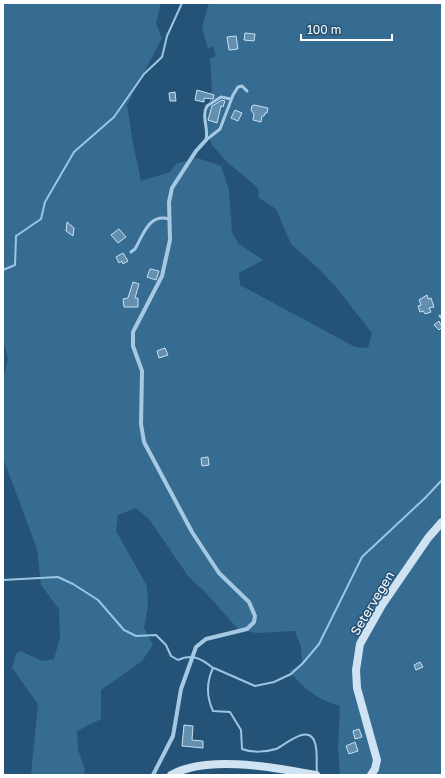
<svg xmlns="http://www.w3.org/2000/svg" width="445" height="778" font-family="'Golos Text',sans-serif">
  <style>
    .green { fill: #366c92 }
    .lines { fill: none; stroke-linecap: round; stroke-linejoin: round }
    .stream { stroke: #9bc6e3; stroke-width: 2 }
    .building { fill: #658fae; stroke: #c8e1f2 }
    .lane { stroke: #a6c9e3; stroke-width: 3 }
    .street { stroke: #a6c9e3; stroke-width: 4 }
    .secondary { stroke: #cfe3f3; stroke-width: 8 }
    .labels { text-anchor: middle; dominant-baseline: central; stroke-width: 3; stroke-linejoin: round; paint-order: stroke }
    .street-label { font-size: 13px; fill: #fff; stroke: #255377 }
  </style>
  <rect width="100%" height="100%" fill="#255377"/>
  <path class="green" d="M3 3H161L156 23 162 38 127 105 132 138 141 181 170 172 176 164 197 158 221 166 229 190 232 233 239 244 263 260 239 273 240 285 355 347 368 348 372 333 336 287 319 269 291 244 276 209 259 198 258 188 228 163 212 145 205 124 212 88 210 59 216 56 213 46 208 49 202 27 209 3H442V775H340L338 748 340 706C318 700 303 688 289 671L302 664 301 647 295 631 256 633 238 629 206 593 188 576 149 519 136 508 118 515 116 531 147 586 148 606 144 628 153 645 142 661 101 690V719L77 731 78 750 85 769 83 775H31L38 704 12 668 16 654 21 651 42 661 54 659 60 637 59 609 41 585 37 549 3 458V380L8 359 3 339Z"/>
  <g class="lines">
    <g class="stream">
      <path d="M3 270 15 265 16 236 41 219 45 202 74 152 114 117 144 74 162 57 167 36 182 3"/>
      <path d="M3 580 58 577 73 584 98 600 124 630 136 636 156 635 166 645 171 656 178 660C192 653 202 659 213 668 206 683 206 696 213 711L230 712 241 730 242 749C252 753 266 752 276 749 284 746 309 722 315 743 318 752 316 764 317 774"/>
      <path d="M214 668 255 686 274 682 291 674 303 663 319 644 362 557 425 498 442 480"/>
    </g>
  </g>
  <g class="building">
    <path d="M245 33 255 34 254 41 244 40Z"/>
    <path d="M236 36 238 49 229 50 227 37Z"/>
    <path d="M197 90 214 95 213 99 204 98V102L195 100Z"/>
    <path d="M175 92 176 101H170L169 93Z"/>
    <path d="M222 100 225 101 223 107 221 106 217 123 208 120 212 106Z"/>
    <path d="M254 105 268 108 267 113H265L264 116H262L261 122 253 120 254 114 251 110 252 106Z"/>
    <path d="M235 110 242 113 238 121 231 118Z"/>
    <path d="M67 222 74 228 73 236 66 231Z"/>
    <path d="M119 229 126 237 118 243 111 235Z"/>
    <path d="M123 253 128 261 123 264 122 261 119 263 116 257Z"/>
    <path d="M150 269 159 271 156 280 147 277Z"/>
    <path d="M133 282 139 284 135 298H138V307H124L123 299 128 298Z"/>
    <path d="M427 295 428 299 431 298 434 307 429 308 431 312 425 314 423 311 420 312 418 306 421 305 419 300Z"/>
    <path d="M439 321 442 327 439 330 434 325Z"/>
    <path d="M165 348 168 355 159 358 157 351Z"/>
    <path d="M208 457 209 465 202 466 201 458Z"/>
    <path d="M420 662 423 667 416 670 414 665Z"/>
    <path d="M184 725 193 726 192 740 203 741V748L182 746Z"/>
    <path d="M359 729 362 737 355 739 353 731Z"/>
    <path d="M355 742 358 751 349 754 346 746Z"/>
  </g>
  <g class="lines">
    <g class="lane">
      <path d="M206 140 220 129 233 95 238 87 242 86 247 91"/>
      <path d="M206 140C209 129 201 117 207 106L221 97 231 99"/>
      <path d="M131 252 135 249C143 235 149 213 169 219"/>
      <path d="M440 316 442 318"/>
    </g>
    <path class="street" d="M153 775 173 736 181 689 196 647 206 639 247 629 254 622 255 616 249 602 219 573 192 532 144 442 141 424 142 371 133 346V332L162 276 170 240 169 202 172 188 196 151 206 140"/>
    <g class="secondary">
      <path d="M171 775C208 754 276 768 316 775"/>
      <path d="M371 775 375 769 377 760 357 688 356 670 360 644 382 605 428 538 442 522"/>
    </g>
  </g>
  <g class="labels">
    <g class="street-label">
      <text transform="translate(372 603) rotate(-59)">Setervegen</text>
    </g>
  </g>
  <rect width="445" height="778" fill="none" stroke="#ffffff" stroke-width="8"/>
  <path d="M301 34v6h91v-6" fill="none" stroke="#ffffff" stroke-width="2"/>
  <text x="307" y="34" font-size="12" fill="#ffffff" stroke="#255377" stroke-width="3" paint-order="stroke">100 m</text>
</svg>
